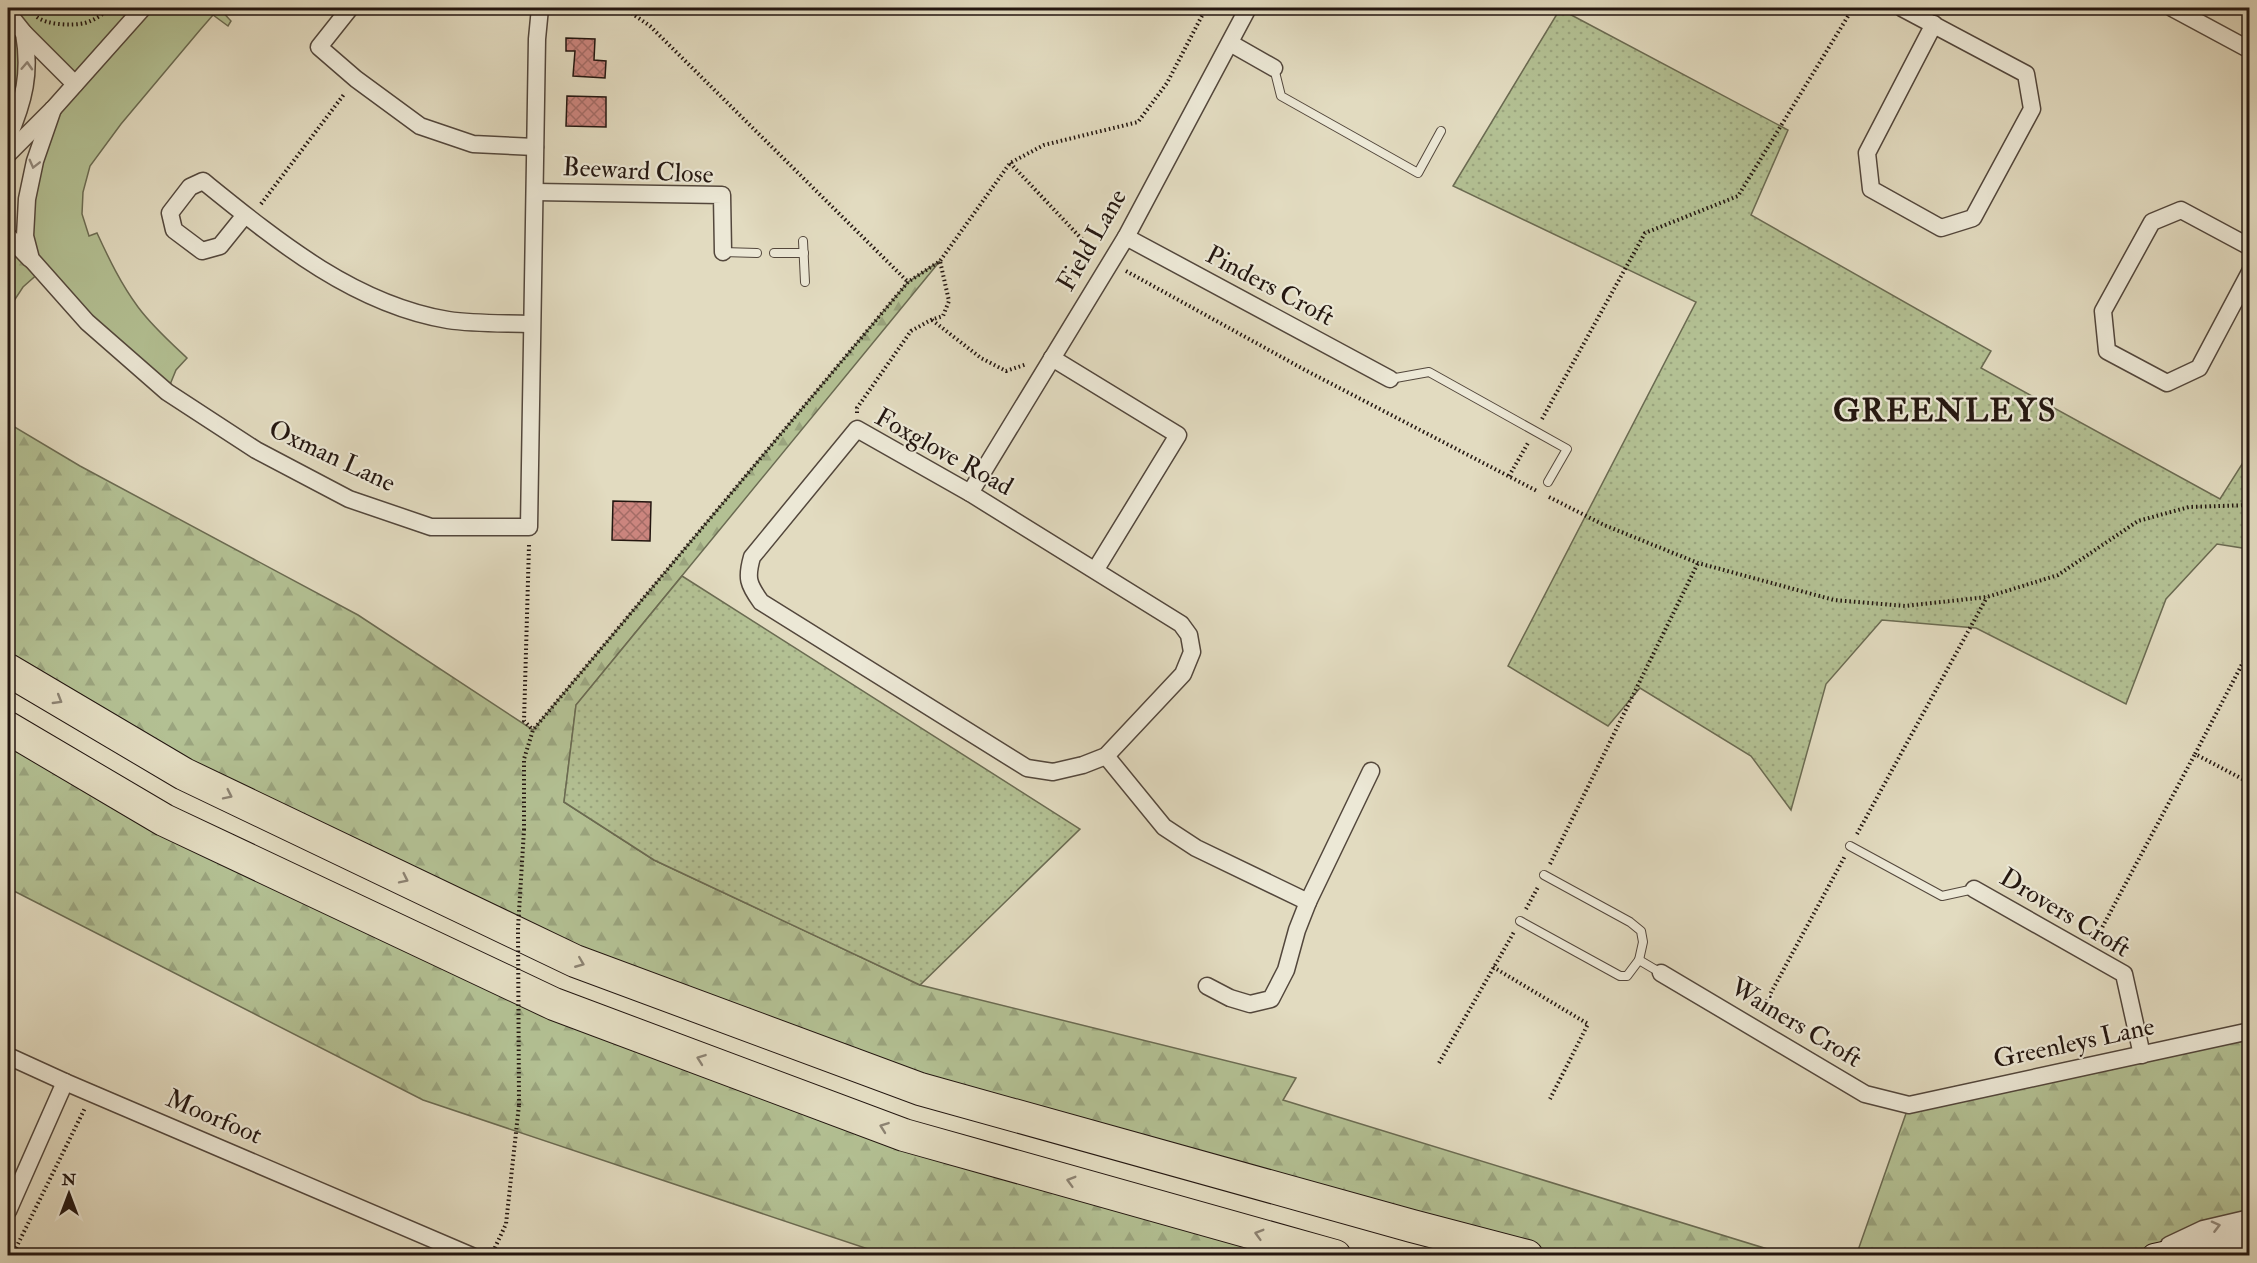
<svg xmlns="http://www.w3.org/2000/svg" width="2257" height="1263" font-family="'IM FELL Double Pica',serif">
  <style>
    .grass { fill: #b3c093; stroke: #6b6b52; stroke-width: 1.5 }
    .forest { fill: url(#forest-firs); stroke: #6b6b52; stroke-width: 1.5 }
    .park { fill: url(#park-dots); stroke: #6b6b52; stroke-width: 1.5 }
    .building { fill: url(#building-cross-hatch); stroke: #231610; stroke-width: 1.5 }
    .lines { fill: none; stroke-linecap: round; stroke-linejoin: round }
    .lane-casing { stroke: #53473c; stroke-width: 10 }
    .street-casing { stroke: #53473c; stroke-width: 19 }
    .secondary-casing { stroke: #231610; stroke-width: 26 }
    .highway-casing { stroke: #231610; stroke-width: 34 }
    .path { stroke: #231610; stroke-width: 4; stroke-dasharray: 1.5 3; stroke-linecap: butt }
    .lane { stroke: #ece8d6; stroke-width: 8 }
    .street { stroke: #ece8d6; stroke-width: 16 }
    .secondary { stroke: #ece8d6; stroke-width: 24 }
    .highway { stroke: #e2dbc0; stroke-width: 32 }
    .path-bridge { stroke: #231610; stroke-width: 4; stroke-dasharray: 1.5 3; stroke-linecap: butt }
    .oneway { stroke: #928a7d }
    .oneway2 { stroke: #8c8271 }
    .labels { text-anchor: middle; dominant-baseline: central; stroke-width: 4.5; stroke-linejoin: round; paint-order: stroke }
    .street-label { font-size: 26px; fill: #231610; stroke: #ece8d6 }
    .district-label { font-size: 32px; font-weight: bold; letter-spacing: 1.5px; fill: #231610; stroke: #ece8d6 }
  </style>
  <defs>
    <pattern id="forest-firs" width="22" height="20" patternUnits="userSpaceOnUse" patternTransform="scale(1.5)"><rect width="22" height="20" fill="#b3c093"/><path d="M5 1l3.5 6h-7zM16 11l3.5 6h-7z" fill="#9aa47e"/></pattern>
    <pattern id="park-dots" width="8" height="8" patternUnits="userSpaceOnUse" patternTransform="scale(1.5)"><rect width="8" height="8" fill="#b3c093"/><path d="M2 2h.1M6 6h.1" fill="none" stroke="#9aa47e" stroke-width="1.8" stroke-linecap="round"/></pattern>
    <pattern id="building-cross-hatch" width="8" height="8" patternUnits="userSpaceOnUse" patternTransform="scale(1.5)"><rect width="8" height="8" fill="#cb857e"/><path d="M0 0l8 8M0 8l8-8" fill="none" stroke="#a46c66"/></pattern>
  </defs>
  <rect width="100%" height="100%" fill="#e2dbc0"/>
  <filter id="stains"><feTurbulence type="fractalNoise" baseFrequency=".00333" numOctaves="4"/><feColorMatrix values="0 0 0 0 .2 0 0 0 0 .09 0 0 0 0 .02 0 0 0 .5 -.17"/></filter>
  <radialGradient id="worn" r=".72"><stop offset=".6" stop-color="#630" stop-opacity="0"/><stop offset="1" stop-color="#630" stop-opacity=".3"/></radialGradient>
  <path class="grass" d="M24 8H219L231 21 228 26 213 15 200 30 121 124 90 166 83 192 82 214 89 236 97 233C109 259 121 284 138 307 152 326 170 342 187 358L176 370 167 392 31 259 35 162 75 85 12 18Z"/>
  <g class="forest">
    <path d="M8 22 27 52 8 138Z"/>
    <path d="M8 236 41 271 23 287 8 310Z"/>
    <path d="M940 261 576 705 564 802 654 860 920 985 1296 1078 1283 1100 1787 1255H1527L920 1089 575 961 8 670V423L80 466 358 615 533 730 908 282Z"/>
    <path d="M8 728 554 1004 904 1135 1335 1255H886L423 1100 8 888Z"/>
    <path d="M2249 1031V1218L2146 1255 1856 1256 1909 1105Z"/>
  </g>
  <g class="park">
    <path d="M1560 9 1788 130 1751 215 1991 351 1981 368 2220 499 2249 453V549L2217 544 2166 599 2126 704 1976 628 1882 620 1826 684 1791 810 1751 756 1640 688 1608 726 1508 666 1696 302 1453 186Z"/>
    <path d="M682 576 1080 829 920 985 654 860 564 802 576 705Z"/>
  </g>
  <g class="building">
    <path d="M566 38 595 39 594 60 606 61 605 78 573 76 575 51H566Z"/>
    <path d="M567 96 606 97V127L566 126Z"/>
    <path d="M613 501 651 502 650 541 612 540Z"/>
  </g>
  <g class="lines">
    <g class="lane-casing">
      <g id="lane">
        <path d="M1274 68 1281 96 1418 173 1441 131"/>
        <path d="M803 241 805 282"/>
        <path d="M723 252 757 253"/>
        <path d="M774 253H804"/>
        <path d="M1390 379 1429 372 1567 449 1548 482"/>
        <path d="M1850 846 1942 896 1974 889"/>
        <path d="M1544 875 1630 922 1641 931 1643 942 1639 960"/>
        <path d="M1520 921 1620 976H1627L1639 960 1661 973"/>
      </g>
    </g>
    <g class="street-casing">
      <g id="street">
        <path d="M350 8 319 47 356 79 420 126 473 144 535 147"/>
        <path d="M1902 8 2026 74 2032 109 1973 218 1941 228 1871 189 1867 153 1934 24"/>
        <path d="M2172 8 2250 50"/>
        <path d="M8 13 24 33 75 84"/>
        <path d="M1230 43 1274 68"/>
        <path d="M53 109 35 161 27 199 25 236 31 259 87 322 167 392 256 450 349 499 431 527H529L537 39 540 8"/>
        <path d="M8 138C24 101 31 73 24 33"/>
        <path d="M8 154 53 109 143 8"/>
        <path d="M535 192 722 195 723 252"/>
        <path d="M245 215 220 246 202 251 174 230 170 213 190 187 203 181C276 240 353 304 448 320 475 324 504 323 531 324"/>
        <path d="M8 236 30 259"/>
        <path d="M1126 237 1390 379"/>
        <path d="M2250 247 2181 210 2152 222 2103 311 2107 351 2167 383 2199 368 2250 272"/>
        <path d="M1052 358 1178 435 1096 569"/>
        <path d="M857 429 970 493 1181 624 1189 635 1192 652 1183 674 1106 756 1083 765 1053 772 1027 768 761 602C748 584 746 578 752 557Z"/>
        <path d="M970 493 1126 237 1248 8"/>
        <path d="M1106 756 1164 827 1196 848 1308 902"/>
        <path d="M1974 889 2124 974 2142 1055"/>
        <path d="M1661 973 1865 1094 1909 1105 2250 1031"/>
        <path d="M1207 986 1230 998 1250 1004 1271 999 1286 970 1297 930 1308 902 1371 771"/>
        <path d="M8 1056 65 1082"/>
        <path d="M8 1211 65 1082 472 1256"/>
        <path d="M2169 1245 2203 1229 2250 1218"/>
      </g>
    </g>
    <g class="secondary-casing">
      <path id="secondary" d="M2154 1256 2250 1235"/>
    </g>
    <g class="highway-casing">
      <g id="highway">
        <path d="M8 670 184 774 575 961 920 1089 1412 1226 1527 1256"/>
        <path d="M8 728 164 820 554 1004 904 1135 1335 1256"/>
      </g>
    </g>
    <g class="path">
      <path d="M624 8 650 26 908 282"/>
      <path d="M37 17C47 25 73 26 85 23 95 20 103 14 110 8"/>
      <path d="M1010 163 1096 254"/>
      <path d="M261 204 345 93"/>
      <path d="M1126 271 1305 370 1537 491"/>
      <path d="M932 320 981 358 1006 371 1027 364"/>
      <path d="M857 413V408L911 331 931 320 943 316 949 301 940 261"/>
      <path d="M1542 419 1645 233 1738 196 1853 8"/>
      <path d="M1509 476 1528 443"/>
      <path d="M1549 497 1604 525 1698 563 1834 600 1905 606 1987 597 2058 575 2138 521 2189 507 2250 505"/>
      <path d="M2247 505 2250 495"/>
      <path d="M529 545 524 721 533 730"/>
      <path d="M2250 649 2195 754 2250 783"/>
      <path d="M524 830V759L533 730 908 282 940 261 1010 163 1044 145 1138 122 1167 83 1206 8"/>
      <path d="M1857 834 1987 597"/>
      <path d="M1550 864 1698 563"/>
      <path d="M1526 909 1538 887"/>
      <path d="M2096 939 2195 754"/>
      <path d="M1493 967 1588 1024 1550 1099"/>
      <path d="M1760 1013 1845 856"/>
      <path d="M1439 1063 1514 932"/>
      <path d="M12 1256 85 1108"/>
      <path d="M491 1256 506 1224 519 1105"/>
    </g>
    <use href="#lane" class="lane"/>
    <use href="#street" class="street"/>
    <use href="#secondary" class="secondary"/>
    <use href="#highway" class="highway"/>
    <path class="path-bridge" d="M519 1105 518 928 524 830"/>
  </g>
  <defs><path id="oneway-chevron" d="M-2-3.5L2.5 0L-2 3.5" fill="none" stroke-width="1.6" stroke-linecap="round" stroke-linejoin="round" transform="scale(1.5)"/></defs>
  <g class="oneway">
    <use href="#oneway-chevron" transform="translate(27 66) rotate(-87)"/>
    <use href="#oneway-chevron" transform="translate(34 164) rotate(104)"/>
    <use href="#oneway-chevron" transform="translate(2216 1226) rotate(-14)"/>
  </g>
  <g class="oneway2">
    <use href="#oneway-chevron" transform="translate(58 700) rotate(31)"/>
    <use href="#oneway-chevron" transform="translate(228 795) rotate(26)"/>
    <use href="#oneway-chevron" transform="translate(404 879) rotate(26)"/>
    <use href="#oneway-chevron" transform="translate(580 963) rotate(22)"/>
    <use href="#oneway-chevron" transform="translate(701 1059) rotate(-160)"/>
    <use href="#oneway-chevron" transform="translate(884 1127) rotate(-160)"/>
    <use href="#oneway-chevron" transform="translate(1071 1181) rotate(-164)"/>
    <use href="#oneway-chevron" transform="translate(1259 1234) rotate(-164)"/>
  </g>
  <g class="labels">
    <g class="street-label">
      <text transform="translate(638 171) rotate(3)">Beeward Close</text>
      <text transform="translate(1092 240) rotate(-60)">Field Lane</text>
      <text transform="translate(1270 286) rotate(28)">Pinders Croft</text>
      <text transform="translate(944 452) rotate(29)">Foxglove Road</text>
      <text transform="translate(332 456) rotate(25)">Oxman Lane</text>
      <text transform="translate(2065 913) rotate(31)">Drovers Croft</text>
      <text transform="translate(1796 1023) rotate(31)">Wainers Croft</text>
      <text transform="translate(2074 1043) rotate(-12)">Greenleys Lane</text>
      <text transform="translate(214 1117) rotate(23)">Moorfoot</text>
    </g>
    <g class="district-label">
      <text x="1945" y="411">GREENLEYS</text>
    </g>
  </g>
  <rect width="2257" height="1263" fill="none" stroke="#e2dbc0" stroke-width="30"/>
  <rect x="9" y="9" width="2239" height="1245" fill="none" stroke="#231610" stroke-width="3"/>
  <rect x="15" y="15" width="2227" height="1233" fill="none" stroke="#231610" stroke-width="1.5"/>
  <g transform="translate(69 1194)" stroke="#ece8d6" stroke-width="4.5" paint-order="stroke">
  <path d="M0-4.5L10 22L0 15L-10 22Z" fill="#231610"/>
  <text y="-9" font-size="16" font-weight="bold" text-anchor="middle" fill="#231610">N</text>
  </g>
  <rect width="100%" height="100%" filter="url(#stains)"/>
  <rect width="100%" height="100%" fill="url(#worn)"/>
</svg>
